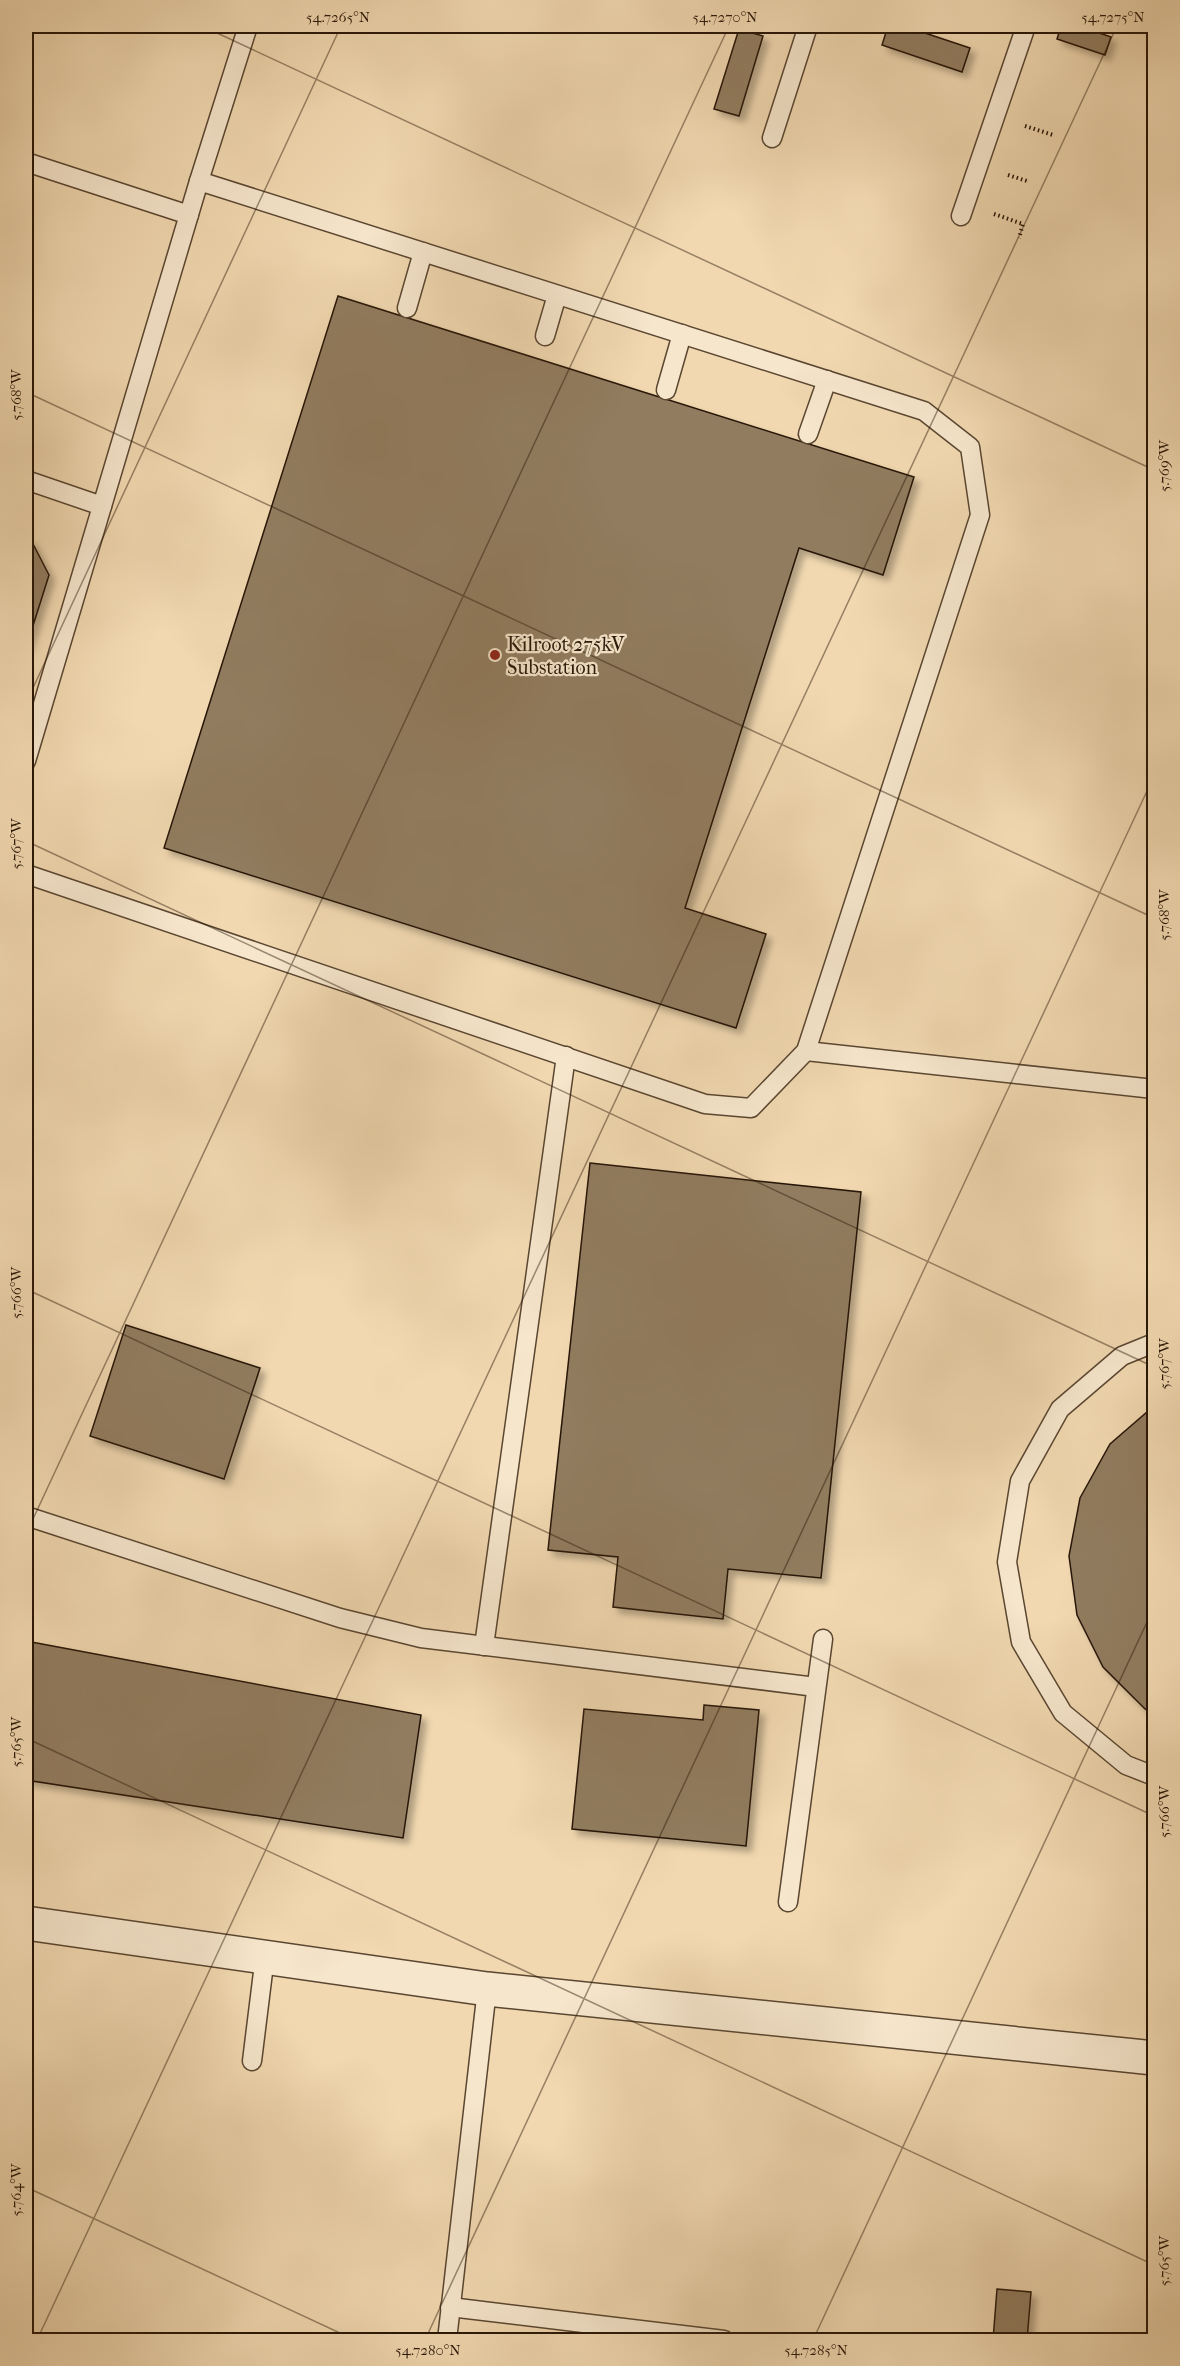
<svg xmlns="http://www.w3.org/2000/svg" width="1180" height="2366" font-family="'IM FELL French Canon',serif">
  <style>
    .building { fill: #917b5f; stroke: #281607; stroke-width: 1.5; filter: url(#shadow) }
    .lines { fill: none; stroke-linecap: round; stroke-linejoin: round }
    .service-casing { stroke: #5a4631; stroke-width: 21 }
    .minor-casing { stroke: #5a4631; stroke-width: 36 }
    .path { stroke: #281607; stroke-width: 4; stroke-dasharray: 1.5 3; stroke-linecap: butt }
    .service { stroke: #f6e6cc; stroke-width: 18 }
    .minor { stroke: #f6e6cc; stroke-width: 33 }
    .ticks { fill: none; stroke: #281607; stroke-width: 1.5; stroke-opacity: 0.45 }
    .poi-dot { fill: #8f2418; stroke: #f6e6cc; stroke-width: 2 }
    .labels { text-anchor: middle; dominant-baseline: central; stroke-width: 4.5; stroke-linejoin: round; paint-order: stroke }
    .poi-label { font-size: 20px; fill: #281607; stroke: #f6e6cc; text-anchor: start }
    .neatline { fill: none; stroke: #281607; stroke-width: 2 }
    .ticks-label { font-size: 15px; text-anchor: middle; fill: #281607 }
  </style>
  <defs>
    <filter id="shadow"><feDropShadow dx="5.5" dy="5.5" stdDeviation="3" flood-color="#0004"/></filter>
  </defs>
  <rect width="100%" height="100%" fill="#f1d8b0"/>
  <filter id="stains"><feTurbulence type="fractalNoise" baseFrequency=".00333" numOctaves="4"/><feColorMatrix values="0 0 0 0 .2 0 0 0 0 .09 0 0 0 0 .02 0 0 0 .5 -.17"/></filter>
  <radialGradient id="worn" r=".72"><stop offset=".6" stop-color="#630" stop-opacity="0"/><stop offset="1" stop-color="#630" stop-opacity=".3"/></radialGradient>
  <g class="building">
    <path d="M888 26H904L970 48 962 72 882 45Z"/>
    <path d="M1061 26H1079L1111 37 1105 55 1057 39Z"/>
    <path d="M739 29 763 36 739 116 714 109Z"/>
    <path d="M338 296 914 477 883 575 799 548 685 908 766 934 736 1028 164 848Z"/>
    <path d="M26 538 31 540 49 575 26 648Z"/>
    <path d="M590 1163 861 1192 821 1578 728 1569 723 1619 613 1607 618 1557 548 1550Z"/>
    <path d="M126 1325 260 1368 224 1479 90 1436Z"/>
    <path d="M1154 1406V1714L1145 1709 1103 1667 1077 1615 1069 1556 1080 1498 1110 1444Z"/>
    <path d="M26 1641 421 1715 403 1838 26 1780Z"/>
    <path d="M704 1705 759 1710 746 1846 572 1829 584 1709 703 1720Z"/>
    <path d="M997 2289 1031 2292 1027 2340H993Z"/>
  </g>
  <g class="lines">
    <g class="service-casing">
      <g id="service">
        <path d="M772 138 808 26"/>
        <path d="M26 162 189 215"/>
        <path d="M961 216 1026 26"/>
        <path d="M407 308 423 252"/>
        <path d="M545 336 557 295"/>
        <path d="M666 390 682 334"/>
        <path d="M808 434 827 380"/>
        <path d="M26 480 102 506"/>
        <path d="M26 761 199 181 248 26"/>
        <path d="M26 874 705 1104 751 1108 806 1051 980 515 970 447 924 411 199 181"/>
        <path d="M806 1051 1154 1089"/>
        <path d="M1154 1343 1122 1356 1060 1409 1020 1481 1007 1562 1021 1642 1063 1713 1126 1765 1154 1776"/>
        <path d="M26 1516 340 1618 421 1638 816 1687"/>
        <path d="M484 1646 566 1056"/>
        <path d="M788 1902 823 1639"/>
        <path d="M252 2061 265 1956"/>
        <path d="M450 2307 724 2340"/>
        <path d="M447 2340 487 1989"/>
      </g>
    </g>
    <g class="minor-casing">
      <path id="minor" d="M26 1923 487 1989 1154 2058"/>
    </g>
    <g class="path">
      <path d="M1025 126 1053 135"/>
      <path d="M1008 175 1027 181"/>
      <path d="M994 214 1023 224 1019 238"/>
    </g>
    <use href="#service" class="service"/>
    <use href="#minor" class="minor"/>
  </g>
  <path class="ticks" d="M202 26 1154 470M26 392 1154 918M26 703 341 26M26 841 1154 1367M26 1289 1154 1816M26 1534 729 26M26 1738 1154 2265M26 2187 355 2340M37 2340 1117 26M425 2340 1154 776M813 2340 1154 1607"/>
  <circle class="poi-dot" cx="495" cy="655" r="6"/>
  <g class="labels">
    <g class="poi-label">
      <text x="507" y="644">Kilroot 275kV<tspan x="507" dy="23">Substation</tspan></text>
    </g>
  </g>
  <rect width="1180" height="2366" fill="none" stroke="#f1d8b0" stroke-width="66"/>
  <rect x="33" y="33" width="1114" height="2300" class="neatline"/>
  <g class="ticks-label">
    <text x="338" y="22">54.7265°N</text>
    <text x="725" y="22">54.7270°N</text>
    <text x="1113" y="22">54.7275°N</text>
    <text transform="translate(16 395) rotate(-90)" y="5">5.768°W</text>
    <text transform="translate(1164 466) rotate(-90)" y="5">5.769°W</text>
    <text transform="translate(16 844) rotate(-90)" y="5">5.767°W</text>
    <text transform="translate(1164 915) rotate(-90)" y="5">5.768°W</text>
    <text transform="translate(16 1293) rotate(-90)" y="5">5.766°W</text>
    <text transform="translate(1164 1364) rotate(-90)" y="5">5.767°W</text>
    <text transform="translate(16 1742) rotate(-90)" y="5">5.765°W</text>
    <text transform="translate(1164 1812) rotate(-90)" y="5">5.766°W</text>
    <text transform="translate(16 2190) rotate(-90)" y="5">5.764°W</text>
    <text transform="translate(1164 2261) rotate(-90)" y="5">5.765°W</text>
    <text x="428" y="2355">54.7280°N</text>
    <text x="816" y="2355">54.7285°N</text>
  </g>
  <rect width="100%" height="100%" filter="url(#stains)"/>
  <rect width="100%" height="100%" fill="url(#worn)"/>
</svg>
